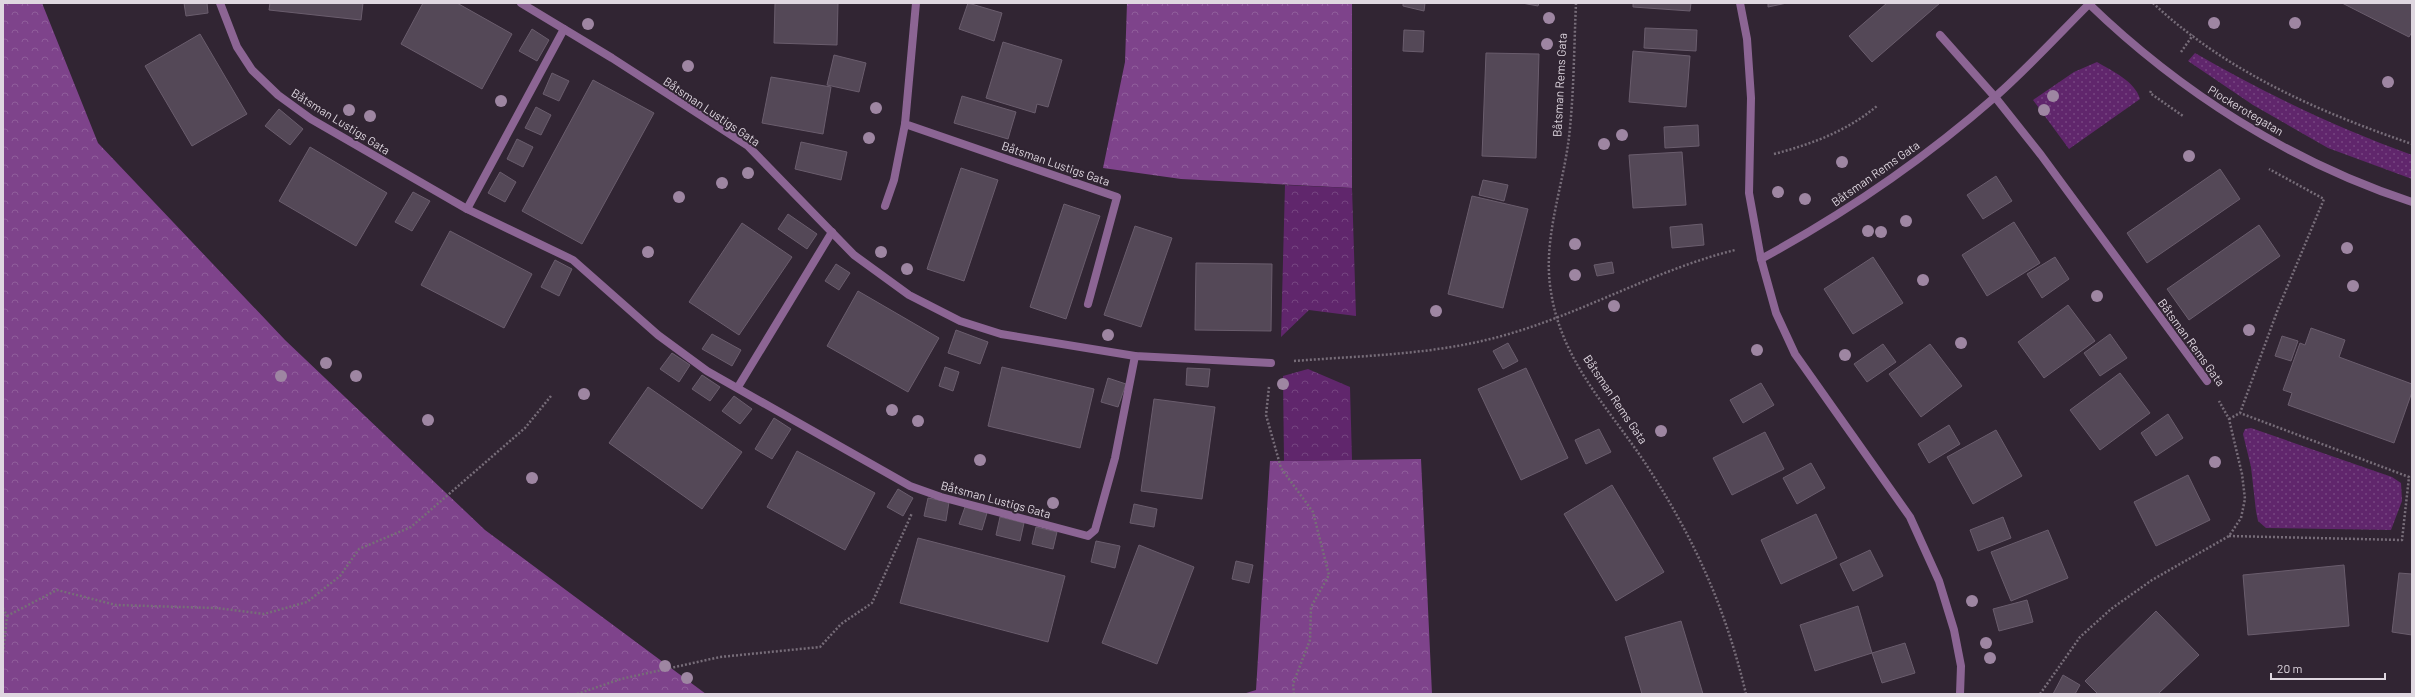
<svg xmlns="http://www.w3.org/2000/svg" width="2415" height="697" font-family="Barlow,sans-serif">
  <style>
    .grass { fill: url(#grass-dots) }
    .forest { fill: url(#forest-crowns) }
    .park { fill: url(#park-crowns) }
    .building { fill: #544857; stroke: #6a5d6d }
    .lines { fill: none; stroke-linecap: round; stroke-linejoin: round }
    .path { stroke: #776d79; stroke-width: 2.5; stroke-dasharray: 2 2; stroke-linecap: butt }
    .lane { stroke: #8c6594; stroke-width: 8 }
    .street { stroke: #8c6594; stroke-width: 8 }
    .tree { fill: #9e86a2 }
    .labels { text-anchor: middle; dominant-baseline: central; stroke-width: 4; stroke-linejoin: round; paint-order: stroke }
    .street-label { font-size: 12px; fill: #dfd7e0; stroke: #312533 }
  </style>
  <defs>
    <pattern id="grass-dots" width="8" height="8" patternUnits="userSpaceOnUse"><rect width="8" height="8" fill="#60266c"/><path d="M2 2h.1M6 6h.1" fill="none" stroke="#764581" stroke-width="1.8" stroke-linecap="round"/></pattern>
    <pattern id="forest-crowns" width="20" height="18" patternUnits="userSpaceOnUse"><rect width="20" height="18" fill="#7e438b"/><path d="M2 6a3 3 0 1 1 6 0M12 15a3 3 0 1 1 6 0" fill="none" stroke="#905d9b"/></pattern>
    <pattern id="park-crowns" width="20" height="18" patternUnits="userSpaceOnUse"><rect width="20" height="18" fill="#60266c"/><path d="M2 6a3 3 0 1 1 6 0M12 15a3 3 0 1 1 6 0" fill="none" stroke="#764581"/></pattern>
  </defs>
  <rect width="100%" height="100%" fill="#312533"/>
  <g class="grass">
    <path d="M2195 53C2264 93 2337 128 2412 155V179L2328 148 2253 105 2188 61Z"/>
    <path d="M2097 62C2112 71 2135 81 2140 99L2069 149 2033 100 2074 72Z"/>
    <path d="M2251 428 2392 477 2401 483 2402 501 2391 530 2266 528 2258 521 2256 511 2251 467 2243 434 2245 429Z"/>
  </g>
  <g class="forest">
    <path d="M3 3H42L98 143 285 340 485 530 706 694H3Z"/>
    <path d="M1127 3H1352V188L1181 179 1103 168 1125 62Z"/>
    <path d="M1421 459 1432 694H1243L1256 690 1270 461Z"/>
  </g>
  <g class="park">
    <path d="M1285 185 1352 188 1356 316 1309 310 1281 337Z"/>
    <path d="M1308 369 1350 387 1352 460 1284 461 1283 376Z"/>
  </g>
  <g class="building">
    <path d="M184 3H207L208 13 186 16Z"/>
    <path d="M270 3H363L361 20 269 10Z"/>
    <path d="M423 3H457L512 34 482 89 401 44Z"/>
    <path d="M775 3H838L837 45 774 43Z"/>
    <path d="M968 3 1002 13 994 41 959 29Z"/>
    <path d="M1403 3H1425L1424 11 1403 6Z"/>
    <path d="M1522 3H1539L1538 6Z"/>
    <path d="M1633 3H1691L1690 11 1633 7Z"/>
    <path d="M1768 3H1787L1768 7Z"/>
    <path d="M1887 3H1940L1872 62 1849 36Z"/>
    <path d="M2342 3H2412V32L2409 37Z"/>
    <path d="M1645 28 1697 30 1696 51 1644 48Z"/>
    <path d="M532 29 549 40 537 61 519 51Z"/>
    <path d="M1404 30 1424 31 1423 52 1403 51Z"/>
    <path d="M200 34 247 114 192 146 145 66Z"/>
    <path d="M1003 42 1062 60 1048 107 1037 104 1035 113 986 98Z"/>
    <path d="M1633 51 1690 56 1686 107 1629 102Z"/>
    <path d="M1486 53 1539 54 1536 158 1482 156Z"/>
    <path d="M834 55 866 63 859 92 827 85Z"/>
    <path d="M552 73 569 81 559 101 543 94Z"/>
    <path d="M771 77 831 87 823 134 762 123Z"/>
    <path d="M593 80 654 113 582 244 522 211Z"/>
    <path d="M962 96 1016 112 1008 139 954 123Z"/>
    <path d="M536 107 551 115 541 135 525 128Z"/>
    <path d="M279 109 303 129 290 145 265 126Z"/>
    <path d="M1698 125 1699 146 1665 148 1664 127Z"/>
    <path d="M517 139 533 147 523 167 507 159Z"/>
    <path d="M801 142 847 152 841 180 795 169Z"/>
    <path d="M310 147 387 193 356 246 279 201Z"/>
    <path d="M1682 152 1686 205 1633 208 1629 155Z"/>
    <path d="M961 168 998 180 964 281 927 269Z"/>
    <path d="M2220 169 2240 199 2147 263 2127 233Z"/>
    <path d="M500 172 516 182 505 202 488 193Z"/>
    <path d="M1996 176 2012 201 1983 219 1967 195Z"/>
    <path d="M1483 180 1508 185 1504 201 1479 195Z"/>
    <path d="M413 192 430 201 412 231 395 222Z"/>
    <path d="M1472 196 1528 209 1503 308 1448 294Z"/>
    <path d="M1064 204 1100 216 1066 319 1030 307Z"/>
    <path d="M788 214 817 234 807 249 778 229Z"/>
    <path d="M2014 222 2040 263 1987 296 1962 255Z"/>
    <path d="M742 223 792 257 739 335 689 302Z"/>
    <path d="M1702 224 1704 245 1672 248 1670 227Z"/>
    <path d="M2259 225 2280 256 2189 320 2167 289Z"/>
    <path d="M1135 226 1172 238 1141 327 1104 315Z"/>
    <path d="M450 231 532 274 504 328 421 285Z"/>
    <path d="M1873 257 1903 303 1853 334 1824 289Z"/>
    <path d="M2055 257 2069 279 2042 298 2027 274Z"/>
    <path d="M555 260 572 269 559 296 541 287Z"/>
    <path d="M1612 262 1614 273 1597 276 1594 265Z"/>
    <path d="M1196 263 1272 264 1271 331 1195 330Z"/>
    <path d="M836 264 850 273 839 290 825 281Z"/>
    <path d="M858 291 939 338 908 392 827 346Z"/>
    <path d="M2068 305 2095 341 2044 378 2018 342Z"/>
    <path d="M2311 328 2345 340 2339 357 2412 384V392L2394 443 2288 405 2292 393 2283 390 2300 343 2305 345Z"/>
    <path d="M956 330 988 342 980 364 948 353Z"/>
    <path d="M712 334 741 350 732 366 702 349Z"/>
    <path d="M2110 334 2127 358 2100 376 2084 353Z"/>
    <path d="M2282 336 2298 341 2291 361 2275 356Z"/>
    <path d="M1508 343 1518 361 1503 369 1493 351Z"/>
    <path d="M1883 344 1896 362 1867 382 1854 364Z"/>
    <path d="M1930 344 1962 386 1921 417 1889 374Z"/>
    <path d="M672 353 690 365 679 382 660 369Z"/>
    <path d="M945 367 959 372 953 391 939 386Z"/>
    <path d="M1002 367 1094 389 1080 448 988 426Z"/>
    <path d="M1187 368 1210 369 1208 387 1186 385Z"/>
    <path d="M1526 368 1568 458 1521 480 1478 389Z"/>
    <path d="M2120 373 2150 413 2100 450 2070 410Z"/>
    <path d="M702 375 720 387 710 401 692 389Z"/>
    <path d="M1108 378 1126 384 1118 407 1101 402Z"/>
    <path d="M1761 383 1774 405 1743 423 1730 400Z"/>
    <path d="M648 387 742 452 702 509 609 443Z"/>
    <path d="M734 396 752 409 740 424 722 411Z"/>
    <path d="M1154 399 1215 407 1202 499 1141 491Z"/>
    <path d="M2168 414 2183 438 2156 456 2141 433Z"/>
    <path d="M774 418 791 429 772 459 755 449Z"/>
    <path d="M1949 425 1960 444 1929 463 1918 444Z"/>
    <path d="M1599 429 1611 452 1586 464 1575 440Z"/>
    <path d="M1996 430 2022 476 1973 504 1947 457Z"/>
    <path d="M1765 432 1784 469 1732 495 1713 458Z"/>
    <path d="M797 451 875 493 845 550 767 507Z"/>
    <path d="M1811 463 1825 488 1797 504 1783 478Z"/>
    <path d="M2188 475 2210 520 2156 546 2134 502Z"/>
    <path d="M1612 485 1664 572 1616 601 1564 514Z"/>
    <path d="M898 489 913 498 903 516 887 507Z"/>
    <path d="M928 498 949 502 946 521 924 516Z"/>
    <path d="M1134 504 1157 509 1154 527 1130 523Z"/>
    <path d="M965 507 987 513 982 530 959 524Z"/>
    <path d="M1816 514 1837 558 1781 584 1761 540Z"/>
    <path d="M1000 517 1024 523 1020 541 996 535Z"/>
    <path d="M2003 517 2011 538 1978 551 1970 530Z"/>
    <path d="M1036 527 1057 532 1053 549 1032 544Z"/>
    <path d="M2048 530 2068 578 2011 601 1991 552Z"/>
    <path d="M918 538 1065 576 1048 642 900 603Z"/>
    <path d="M1096 541 1120 546 1115 568 1091 562Z"/>
    <path d="M1139 545 1194 567 1157 664 1102 643Z"/>
    <path d="M1870 550 1883 576 1853 591 1840 564Z"/>
    <path d="M1236 561 1253 565 1249 583 1232 579Z"/>
    <path d="M2344 565 2349 626 2248 635 2243 575Z"/>
    <path d="M2399 573 2412 574V635L2392 632Z"/>
    <path d="M2027 600 2033 622 1999 631 1993 609Z"/>
    <path d="M1858 606 1872 653 1815 671 1800 625Z"/>
    <path d="M2156 611 2199 655 2158 694H2098L2085 681Z"/>
    <path d="M1681 621 1703 694H1642L1625 637Z"/>
    <path d="M1905 643 1915 673 1882 683 1872 653Z"/>
    <path d="M2063 675 2080 685 2075 694H2053Z"/>
  </g>
  <g class="lines">
    <g class="path">
      <path d="M1576 3C1574 47 1574 93 1569 137 1563 188 1542 240 1551 292 1562 364 1612 411 1649 469 1696 542 1726 610 1746 694"/>
      <path d="M2153 3C2225 71 2319 112 2412 144"/>
      <path d="M2181 52 2193 35"/>
      <path d="M2151 91 2150 93 2183 116"/>
      <path d="M1774 154C1812 144 1847 131 1877 106"/>
      <path d="M1294 361C1357 356 1424 355 1486 340 1572 320 1650 271 1735 250"/>
      <path d="M1269 387 1266 415 1281 468 1313 512 1329 575 1311 607 1310 640 1293 684 1294 694"/>
      <path d="M2229 419 2240 413 2278 309 2324 199 2269 169"/>
      <path d="M2229 536 2402 540 2409 477 2240 413"/>
      <path d="M3 608 7 616 3 653"/>
      <path d="M7 616 57 590 116 605 216 608 264 614 307 602 340 576 359 549 411 527 525 428 551 396"/>
      <path d="M577 694 621 679 720 657 820 647 841 624 872 603 912 513"/>
      <path d="M2040 694 2080 637 2111 609 2152 580 2229 536 2241 518 2245 499 2242 474 2229 419 2219 401"/>
    </g>
    <g class="lane">
      <path d="M220 3 237 47 252 70 278 95 311 119 467 209 573 260 658 335 707 371 910 486 941 497 1088 536 1095 530 1115 458 1135 356"/>
      <path d="M521 3 612 58 748 146 854 255 909 295 960 321 1001 334 1135 356 1271 363"/>
      <path d="M467 209 564 29"/>
      <path d="M738 387 832 232"/>
    </g>
    <g class="street">
      <path d="M916 3 905 124 1117 197 1088 304"/>
      <path d="M1740 3 1747 39 1751 98 1749 193 1761 259 1776 313 1795 354 1910 517 1939 581 1954 630 1961 666 1960 694"/>
      <path d="M2088 3C2180 92 2290 162 2412 202"/>
      <path d="M1940 35 1995 97 2041 155 2207 381"/>
      <path d="M885 206 894 180 905 124"/>
      <path d="M1761 259C1844 214 1923 160 1995 97 2028 68 2059 34 2090 3"/>
    </g>
  </g>
  <g class="tree">
    <circle cx="1549" cy="18" r="6"/>
    <circle cx="2214" cy="23" r="6"/>
    <circle cx="2295" cy="23" r="6"/>
    <circle cx="588" cy="24" r="6"/>
    <circle cx="1547" cy="44" r="6"/>
    <circle cx="688" cy="66" r="6"/>
    <circle cx="2388" cy="82" r="6"/>
    <circle cx="2053" cy="96" r="6"/>
    <circle cx="501" cy="101" r="6"/>
    <circle cx="876" cy="108" r="6"/>
    <circle cx="349" cy="110" r="6"/>
    <circle cx="2044" cy="110" r="6"/>
    <circle cx="370" cy="116" r="6"/>
    <circle cx="1622" cy="135" r="6"/>
    <circle cx="869" cy="138" r="6"/>
    <circle cx="1604" cy="144" r="6"/>
    <circle cx="2189" cy="156" r="6"/>
    <circle cx="1842" cy="162" r="6"/>
    <circle cx="748" cy="173" r="6"/>
    <circle cx="722" cy="183" r="6"/>
    <circle cx="1778" cy="192" r="6"/>
    <circle cx="679" cy="197" r="6"/>
    <circle cx="1805" cy="199" r="6"/>
    <circle cx="1906" cy="221" r="6"/>
    <circle cx="1868" cy="231" r="6"/>
    <circle cx="1881" cy="232" r="6"/>
    <circle cx="1575" cy="244" r="6"/>
    <circle cx="2347" cy="248" r="6"/>
    <circle cx="648" cy="252" r="6"/>
    <circle cx="881" cy="252" r="6"/>
    <circle cx="907" cy="269" r="6"/>
    <circle cx="1575" cy="275" r="6"/>
    <circle cx="1923" cy="280" r="6"/>
    <circle cx="2353" cy="286" r="6"/>
    <circle cx="2097" cy="296" r="6"/>
    <circle cx="1614" cy="306" r="6"/>
    <circle cx="1436" cy="311" r="6"/>
    <circle cx="2249" cy="330" r="6"/>
    <circle cx="1108" cy="335" r="6"/>
    <circle cx="1961" cy="343" r="6"/>
    <circle cx="1757" cy="350" r="6"/>
    <circle cx="1845" cy="355" r="6"/>
    <circle cx="326" cy="363" r="6"/>
    <circle cx="281" cy="376" r="6"/>
    <circle cx="356" cy="376" r="6"/>
    <circle cx="1283" cy="384" r="6"/>
    <circle cx="584" cy="394" r="6"/>
    <circle cx="892" cy="410" r="6"/>
    <circle cx="428" cy="420" r="6"/>
    <circle cx="918" cy="421" r="6"/>
    <circle cx="1661" cy="431" r="6"/>
    <circle cx="980" cy="460" r="6"/>
    <circle cx="2215" cy="462" r="6"/>
    <circle cx="532" cy="478" r="6"/>
    <circle cx="1053" cy="503" r="6"/>
    <circle cx="1972" cy="601" r="6"/>
    <circle cx="1986" cy="643" r="6"/>
    <circle cx="1990" cy="658" r="6"/>
    <circle cx="665" cy="666" r="6"/>
    <circle cx="687" cy="678" r="6"/>
  </g>
  <g class="labels">
    <g class="street-label">
      <text transform="translate(1559 85) rotate(-87)">Båtsman Rems Gata</text>
      <text transform="translate(2246 110) rotate(31)">Plockerotegatan</text>
      <text transform="translate(712 111) rotate(34)">Båtsman Lustigs Gata</text>
      <text transform="translate(341 121) rotate(32)">Båtsman Lustigs Gata</text>
      <text transform="translate(1056 163) rotate(19)">Båtsman Lustigs Gata</text>
      <text transform="translate(1875 173) rotate(-35)">Båtsman Rems Gata</text>
      <text transform="translate(2192 342) rotate(54)">Båtsman Rems Gata</text>
      <text transform="translate(1616 399) rotate(56)">Båtsman Rems Gata</text>
      <text transform="translate(996 499) rotate(15)">Båtsman Lustigs Gata</text>
    </g>
  </g>
  <rect width="2415" height="697" fill="none" stroke="#dfd7e0" stroke-width="8"/>
  <path d="M2271 673v6h114v-6" fill="none" stroke="#dfd7e0" stroke-width="2"/>
  <text x="2277" y="673" font-size="12" fill="#dfd7e0" stroke="#312533" stroke-width="3" paint-order="stroke">20 m</text>
</svg>
